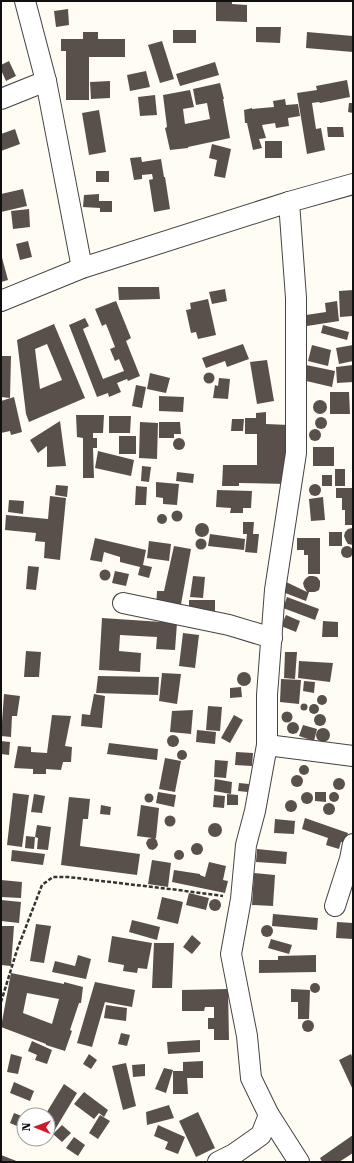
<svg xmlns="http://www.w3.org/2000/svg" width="354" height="1163" font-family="'Roboto Serif',serif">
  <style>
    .building { fill: #5a504b; fill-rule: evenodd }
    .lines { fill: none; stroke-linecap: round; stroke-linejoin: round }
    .minor-casing { stroke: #434343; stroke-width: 22 }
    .path { stroke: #323232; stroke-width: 2.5; stroke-dasharray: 4 2; stroke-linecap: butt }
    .minor { stroke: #fff; stroke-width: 20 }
  </style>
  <rect width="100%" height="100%" fill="#fffcf3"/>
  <g class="building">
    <path d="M216 1H232V4L247 5V22L216 21Z"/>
    <path d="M68 9 69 25 56 27 54 11Z"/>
    <path d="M256 27H281L280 43 256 42Z"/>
    <rect x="173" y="30" width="23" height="13"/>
    <path d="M83 32H98V39H125V57H89V100H66V51H61V39H83Z"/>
    <path d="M307 32 353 36V52L306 48Z"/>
    <path d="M162 41 174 79 160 83 148 45Z"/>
    <path d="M9 61 16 76 6 81 1 70V65Z"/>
    <path d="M215 62 219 75 180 86 176 74Z"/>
    <path d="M146 71 150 87 130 91 127 75Z"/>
    <path d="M347 80 350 97 320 103 319 102 312 103 316 129 321 128 325 150 307 154 297 93 317 90 316 86Z"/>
    <path d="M110 81V98L91 99 90 82Z"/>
    <path d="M220 83 224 99H223L230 138 188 147V148L170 150 165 128 167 127 163 95 190 90 194 107 183 109 185 124 210 119 207 103 196 105 193 89Z"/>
    <path d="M155 95 157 115 140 116 138 97Z"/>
    <path d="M285 99 286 105 298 104 300 116 288 118 289 126 276 128 275 123 262 125 266 138 259 139 262 148 253 150 247 123H245L244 110 252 108V109L274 107 273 101Z"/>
    <path d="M349 103H353V113L348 112Z"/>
    <path d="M99 110 106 152 89 155 82 113Z"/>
    <path d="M327 127H343L344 137H328Z"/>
    <path d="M15 129 20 144 1 151V134Z"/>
    <rect x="265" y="141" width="17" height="17"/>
    <path d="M212 144 231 149 225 178 214 176 217 160 209 158Z"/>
    <path d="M141 157 142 162 161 159 164 177H165L170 209 154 212 149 180 153 179 152 174 142 175V179L134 180 130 158Z"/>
    <rect x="96" y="171" width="13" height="11"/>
    <path d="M23 189 27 206 1 212V194Z"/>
    <path d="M99 194V201H112V212H100V208L83 207 84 195Z"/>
    <path d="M29 209 30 227 13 229 11 211Z"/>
    <path d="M28 241 32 257 20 260 16 244Z"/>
    <path d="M1 254 8 280 1 282Z"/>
    <path d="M118 287H159L160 299 119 300Z"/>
    <path d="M225 289 227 301 212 304 209 292Z"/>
    <path d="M353 290V316L340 317 339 291Z"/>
    <path d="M208 299 216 335 198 339 196 332 191 333 186 310 191 309 190 303Z"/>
    <path d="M116 301 131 338 126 341 140 376 128 381 127 379 117 383 121 392 109 397 108 393 97 397 69 325 85 318 89 326 83 329 103 379 124 371 119 359 115 361 110 349 115 347 106 324 102 326 95 309Z"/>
    <path d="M337 301 339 321 307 326 306 315 326 312 325 303Z"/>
    <path d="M54 324 85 398 29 422 26 414 17 340ZM47 344 62 380 40 389 35 349Z"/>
    <path d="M323 325 349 332 347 340 321 333Z"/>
    <path d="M243 344 249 359 227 367 225 361 206 368 202 358Z"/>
    <path d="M312 345 331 350 328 366 308 361Z"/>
    <path d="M353 345V361L339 364 336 348Z"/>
    <path d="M1 356H11L10 398 1 397Z"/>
    <path d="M267 360 274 401 257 404 250 362Z"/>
    <path d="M306 365 335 371 332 387 302 380Z"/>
    <path d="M353 365V382L337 383 336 367Z"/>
    <circle cx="209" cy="378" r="5.5"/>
    <path d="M150 373 170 378 166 393 147 389Z"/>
    <path d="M219 378 230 379 228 399 213 398 215 385 218 386Z"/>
    <path d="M136 385 146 387 142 408 132 406Z"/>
    <path d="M330 392H349L350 414H330Z"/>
    <path d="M159 396 184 397 183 412 159 411Z"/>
    <path d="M14 397 22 432 11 435 10 431 1 433V401Z"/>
    <circle cx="320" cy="407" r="7"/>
    <path d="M266 412V424L289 425 288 484 239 483V486H222L223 465H257V434H245V418H256V413Z"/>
    <path d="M76 415H104L103 433H93V438H97V448H93L94 478H83V438L77 437Z"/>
    <path d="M109 416H131L130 433H109Z"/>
    <circle cx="321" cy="423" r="6"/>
    <path d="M232 419H244L243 431H231Z"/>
    <path d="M60 421 66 466 47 467V446L38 453 30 440Z"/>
    <path d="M140 422 158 423 157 459 139 458Z"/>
    <path d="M159 422H180L181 434H174V438H159Z"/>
    <circle cx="315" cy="435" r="6"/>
    <rect x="119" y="436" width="17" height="18"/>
    <circle cx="179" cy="444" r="6"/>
    <rect x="313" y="447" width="21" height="19"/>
    <path d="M98 451 134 460 131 476 95 468Z"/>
    <path d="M142 466 151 467 149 482 141 481Z"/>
    <rect x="335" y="469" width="10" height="17"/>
    <path d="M177 472 194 474 193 483 176 481Z"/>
    <rect x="322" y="475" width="10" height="11"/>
    <path d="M156 482 179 484 177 505 163 504V498L156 497Z"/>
    <circle cx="315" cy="490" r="6"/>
    <path d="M56 485 68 486 67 497 55 495Z"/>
    <path d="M136 486 147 487 146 505H135Z"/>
    <path d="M336 488H353V525H345V510H342V498H336Z"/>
    <path d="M217 490 252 491 251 508H243V513H230L231 508 216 507Z"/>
    <path d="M50 496 66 498 60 560 44 558 45 542 35 541 36 533 5 530 6 515 48 519Z"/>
    <path d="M323 497 325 520 311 521 309 499Z"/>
    <path d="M9 500 24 501 23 514 8 512Z"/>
    <circle cx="177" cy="516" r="5.5"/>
    <circle cx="162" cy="519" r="5"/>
    <path d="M243 522H254L253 534H259L257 553 245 552 247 534H243Z"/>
    <circle cx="202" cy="530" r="7"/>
    <path d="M352 528H353V545L348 544 346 541 344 536 345 532 348 529Z"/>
    <rect x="329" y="532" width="13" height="14"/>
    <path d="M210 534 245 539 244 550 208 546Z"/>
    <path d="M95 538 146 550 143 565 152 567 149 578 138 575 140 567 120 562V557L104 552 102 562 90 560Z"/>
    <path d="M297 538H320V574H308V555H304V550H297Z"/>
    <circle cx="201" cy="544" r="5.5"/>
    <path d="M149 541 171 544 169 561 147 558Z"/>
    <circle cx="347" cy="552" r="6"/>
    <path d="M174 546 191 549 180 610 156 608 157 591H164Z"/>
    <path d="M28 566 39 567 36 590 26 589Z"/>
    <circle cx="105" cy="575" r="5.5"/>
    <path d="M115 571 129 574 126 586 112 583Z"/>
    <path d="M193 576 205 577 203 598 190 597Z"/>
    <path d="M309 576H313L317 577 320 581V586L319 590 315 592H309L306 601 280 591 284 581 307 592 304 587 303 583 305 579Z"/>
    <path d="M287 597 319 609 315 620 283 608Z"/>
    <rect x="189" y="600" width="26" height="12"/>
    <path d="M286 615 300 621 296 632 281 626Z"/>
    <path d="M102 618 177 623 175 650 156 649 157 637 120 635 119 651 141 653 140 672 99 670Z"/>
    <path d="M323 621 338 622V637H322Z"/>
    <path d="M183 633 199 635 195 668 179 666Z"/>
    <path d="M26 651 41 652 39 677H24Z"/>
    <path d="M285 652H297L295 679 284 678Z"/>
    <path d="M299 661 333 663 330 682 298 678Z"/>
    <circle cx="244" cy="679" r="7"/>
    <path d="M162 673 181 674 177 704 159 701Z"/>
    <path d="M98 676 159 677 158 695 96 693Z"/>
    <path d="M281 679 301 680 299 704 280 702Z"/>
    <path d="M304 681 315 682 314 693 303 691Z"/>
    <path d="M241 687 242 697 230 698V688Z"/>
    <path d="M4 694 20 696 17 716H12L11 737 1 736Z"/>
    <path d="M94 694 105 696 102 728 81 726 82 714 90 715Z"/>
    <circle cx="322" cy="700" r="5"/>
    <circle cx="304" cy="707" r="3.5"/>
    <circle cx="314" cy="709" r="5"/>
    <path d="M208 706 222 707 220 731 206 730Z"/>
    <path d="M193 710 191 734 170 732 172 711Z"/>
    <circle cx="287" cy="717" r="5.5"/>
    <circle cx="320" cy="720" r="6"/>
    <path d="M52 715 71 716 65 746 72 747 71 762H63L61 770 46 769V774H33V769L14 768 18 746 31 747V752L47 753Z"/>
    <path d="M234 715 243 720 230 743 221 738Z"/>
    <circle cx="293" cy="728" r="6"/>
    <path d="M303 725 317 729 314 741 299 736Z"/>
    <circle cx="323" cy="735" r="7"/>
    <path d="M197 730 216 732 215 744 196 742Z"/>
    <circle cx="173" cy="741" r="6"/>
    <path d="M1 741 10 742 9 755 1 754Z"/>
    <path d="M109 743 158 749 157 760 107 754Z"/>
    <circle cx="182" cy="755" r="5"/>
    <path d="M236 752 253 753 252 766 235 765Z"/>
    <path d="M165 758 181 761 175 792 159 789Z"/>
    <path d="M215 760 228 761 226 778 214 777Z"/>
    <circle cx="304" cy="770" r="5"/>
    <circle cx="297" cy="781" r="6"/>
    <circle cx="339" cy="784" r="6"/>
    <path d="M215 779 232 782 231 794 214 791Z"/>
    <path d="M239 783 249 784 248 792 238 791Z"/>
    <circle cx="334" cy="797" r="5"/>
    <path d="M158 792 176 795 174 807 156 803Z"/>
    <path d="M315 792H326V802L315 801Z"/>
    <circle cx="307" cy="798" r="6"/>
    <path d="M13 793 29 795 22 847 7 845Z"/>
    <circle cx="149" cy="798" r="4.5"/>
    <path d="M34 794 45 796 42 813 31 812Z"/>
    <path d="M227 794 238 795V805H227Z"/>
    <path d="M214 795 225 796 224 808 213 807Z"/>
    <path d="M69 797 90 799 88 819H83L80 846 140 854 137 875 61 865Z"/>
    <circle cx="291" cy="806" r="6"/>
    <circle cx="329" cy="809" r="6"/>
    <path d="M101 805 111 807 110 815 100 814Z"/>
    <path d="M141 805 159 808 156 838H155L157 841 158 845 156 848 153 850 149 849 147 846 146 843 148 839 152 838 137 836Z"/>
    <circle cx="170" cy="821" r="5.5"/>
    <path d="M305 818 348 833 345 843 341 842 339 849 326 845 328 838 302 829Z"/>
    <path d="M275 819 295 821 294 834 274 833Z"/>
    <circle cx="215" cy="830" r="7"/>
    <path d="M37 825 51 827 48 850 37 849 38 838 35 837Z"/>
    <path d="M26 836 35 837 34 849 25 848Z"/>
    <circle cx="197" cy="849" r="6"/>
    <path d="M257 849 287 852 286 864 256 862Z"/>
    <path d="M12 850 45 854 43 865 11 861Z"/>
    <circle cx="179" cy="855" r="5"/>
    <path d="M152 860 171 863 168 887 148 884Z"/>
    <path d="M209 862 226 866 223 880 228 881 225 893 172 882 174 870 200 874V875L205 877Z"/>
    <path d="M254 873 275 875 273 906 252 905Z"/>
    <path d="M1 880 22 882 21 898 1 897Z"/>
    <path d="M189 893 209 898 206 910 186 905Z"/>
    <path d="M162 897 183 902 178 924 157 919Z"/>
    <circle cx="215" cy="905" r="6"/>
    <path d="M1 900 21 902 19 923 1 921Z"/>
    <path d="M273 914 318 918 317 930 272 926Z"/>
    <path d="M132 920 160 927 157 940 129 932Z"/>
    <path d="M337 922 353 923V939L336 938Z"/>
    <path d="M36 924 51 926 44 963 30 961Z"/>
    <circle cx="267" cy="931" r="6"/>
    <path d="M1 926H14L11 966 1 965Z"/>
    <path d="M192 935 201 943 192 954 183 947Z"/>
    <path d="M112 936 152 943 147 969 138 968 137 973 123 971 124 965 108 962Z"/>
    <path d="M271 939 292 945 289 954 268 948Z"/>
    <path d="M154 943H174L172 988H152Z"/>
    <path d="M78 955 91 959 86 979 52 972 55 961 75 966Z"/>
    <path d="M316 955V972L259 973V960H278V956Z"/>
    <path d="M11 973 64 984V982L83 987 81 1003H79L70 1030 72 1031 65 1051 46 1045V1044L1 1027ZM27 993 59 999 52 1024 23 1013Z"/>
    <path d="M95 982 135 990 132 1007 105 1002 92 1047 77 1043Z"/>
    <circle cx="315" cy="988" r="5"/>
    <path d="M228 989 229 1040H214V1029H208V1018H214V1007H205L204 1011H182V990Z"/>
    <path d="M291 989 310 990 309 1019H298V1002H291Z"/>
    <path d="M106 1005 127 1008 126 1021 104 1018Z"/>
    <circle cx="308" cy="1026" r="6"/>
    <path d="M121 1033 130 1035 127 1046 118 1044Z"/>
    <path d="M200 1040V1052L168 1054 167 1042Z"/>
    <path d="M32 1041 52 1050 47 1064 35 1060 37 1055 28 1051Z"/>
    <path d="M11 1054 22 1057 18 1074 7 1072Z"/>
    <path d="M89 1054 97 1060 91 1069 83 1064Z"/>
    <path d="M351 1054 353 1059V1090L339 1060Z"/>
    <path d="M203 1061V1078H187L188 1094H173V1071H183V1062Z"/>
    <path d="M126 1063 136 1106 123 1110 112 1066Z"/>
    <path d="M145 1064V1076L133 1077 132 1065Z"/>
    <path d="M164 1068 173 1070 166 1093 155 1089Z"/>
    <path d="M14 1082 34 1091 30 1101 10 1093Z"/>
    <path d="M64 1084 77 1093 53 1133 48 1130V1115H45Z"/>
    <path d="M84 1092 108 1110 104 1117 99 1113 94 1119 74 1104Z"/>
    <path d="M169 1105 174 1118 147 1125 146 1112Z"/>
    <path d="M198 1112 215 1148 196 1157 179 1121Z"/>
    <path d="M14 1113 24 1117V1129L10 1123Z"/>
    <path d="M100 1115 110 1121 98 1139 89 1133Z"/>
    <path d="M62 1125 71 1133 62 1142 53 1134Z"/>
    <path d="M158 1125 185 1137 178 1154 165 1149 168 1142 154 1136Z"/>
    <path d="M353 1135V1153L339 1162H322L320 1158Z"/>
    <path d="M74 1137 85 1145 78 1156 66 1148Z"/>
    <path d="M1 1155 19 1162H1Z"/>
  </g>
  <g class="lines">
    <g class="minor-casing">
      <g id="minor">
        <path d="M25 1 46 81 82 268"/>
        <path d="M1 99 46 81"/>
        <path d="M1 301 82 268 289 202"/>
        <path d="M123 603 229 625 272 638"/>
        <path d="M267 745 353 756"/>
        <path d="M335 906 350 859 353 844"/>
        <path d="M269 1115 299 1162"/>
        <path d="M218 1162 234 1154 261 1135 269 1115 251 1078 247 1036 231 954 241 899 246 845 255 811 267 745V695L275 590 296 453V298L289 202 353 184"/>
      </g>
    </g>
    <path class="path" d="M1 1002 17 950 42 885 53 877H68L178 890 223 896"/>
    <use href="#minor" class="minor"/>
  </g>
  <rect width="354" height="1163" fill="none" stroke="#101010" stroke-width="4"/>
  <g transform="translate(36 1127) rotate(271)"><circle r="19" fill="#ffffff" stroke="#9f9f9f"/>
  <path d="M0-3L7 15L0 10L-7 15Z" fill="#cf1929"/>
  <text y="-6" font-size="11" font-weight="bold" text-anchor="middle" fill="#101010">N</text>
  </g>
</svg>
